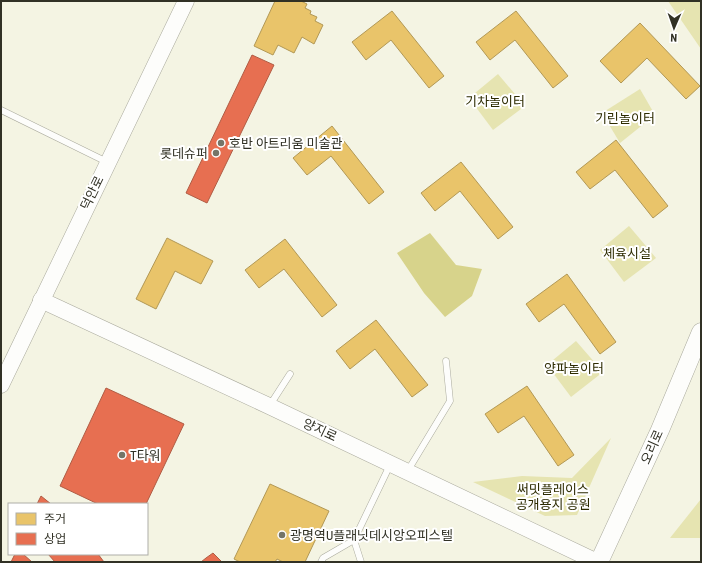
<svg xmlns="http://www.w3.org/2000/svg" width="702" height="563" font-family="'Roboto Condensed','Noto Sans KR',sans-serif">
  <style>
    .green { fill: #e6e4b1 }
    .water { fill: #d7d38b }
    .homes { fill: #e9c46a; stroke: #b29855 }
    .shops { fill: #e76f51; stroke: #b05c44 }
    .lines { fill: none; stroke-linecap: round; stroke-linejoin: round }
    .service-casing { stroke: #aaaa9d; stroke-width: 7 }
    .tertiary-casing { stroke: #aaaa9d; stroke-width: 17 }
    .secondary-casing { stroke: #aaaa9d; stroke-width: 19 }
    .service { stroke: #fdfdfb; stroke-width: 6 }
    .tertiary { stroke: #fdfdfb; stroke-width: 16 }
    .secondary { stroke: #fdfdfb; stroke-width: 18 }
    .poi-dot { fill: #757568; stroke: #fff; stroke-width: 1.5 }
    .labels { text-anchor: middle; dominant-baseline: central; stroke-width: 4; stroke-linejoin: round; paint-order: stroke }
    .park-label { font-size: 13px; fill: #2d2b00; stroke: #fff }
    .poi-label { font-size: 13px; fill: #313125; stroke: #fff; text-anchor: start }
    .street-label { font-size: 13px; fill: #313125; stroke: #fff }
  </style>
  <rect width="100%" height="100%" fill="#f4f4e3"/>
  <g class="green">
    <path d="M668 1H701V49Z"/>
    <path d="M498 74 525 106 493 130 469 98Z"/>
    <path d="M640 89 655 115 620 143 602 113Z"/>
    <path d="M629 226 656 258 624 282 600 250Z"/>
    <path d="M576 341 603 372 571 397 547 365Z"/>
    <path d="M611 438 577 515 545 516 473 482 522 476 572 478Z"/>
    <path d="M701 499V538H670Z"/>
  </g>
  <path class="water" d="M430 233 456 265 482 269 472 296 445 317 424 293 397 253Z"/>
  <g class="homes">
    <path d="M275 1H301L307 4 305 8 311 11 310 14 317 17 315 21 323 25 314 44 302 37 294 53 278 45 273 55 254 46Z"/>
    <path d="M392 11 444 76 429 88 391 40 366 60 352 42Z"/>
    <path d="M516 11 568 76 553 88 515 40 490 60 476 42Z"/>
    <path d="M640 23 700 86 686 99 647 58 621 83 600 61Z"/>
    <path d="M332 126 384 192 369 204 331 156 307 175 293 158Z"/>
    <path d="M616 140 668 206 653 218 615 170 590 189 576 172Z"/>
    <path d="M461 162 513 227 498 239 460 191 435 211 421 193Z"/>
    <path d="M167 238 213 261 201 284 175 271 156 309 136 299Z"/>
    <path d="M285 239 337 305 322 317 284 269 259 288 245 270Z"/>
    <path d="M567 274 616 342 600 354 564 304 539 322 526 304Z"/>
    <path d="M376 320 428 385 412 397 375 349 350 369 336 351Z"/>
    <path d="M527 386 574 455 558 466 524 416 498 433 485 414Z"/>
    <path d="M270 484 329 511 305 562H283L277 559 275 562H240L234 559Z"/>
  </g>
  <g class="shops">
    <path d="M252 55 274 65 207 203 186 193Z"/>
    <path d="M106 388 184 424 146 504H98L60 486Z"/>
    <path d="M41 496 51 504H37Z"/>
    <path d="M213 553 222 562H201L206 558Z"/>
    <path d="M15 554H23L32 562H11Z"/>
    <path d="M48 554H98L104 562H55Z"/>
  </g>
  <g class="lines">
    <g class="service-casing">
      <g id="service">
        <path d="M1 110 107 162"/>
        <path d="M270 405 290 374"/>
        <path d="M407 472 450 401 446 361"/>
        <path d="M321 562 323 558 354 540"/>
        <path d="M361 562 354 540 390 465"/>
      </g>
    </g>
    <g class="tertiary-casing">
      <g id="tertiary">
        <path d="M41 300 269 406 597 562"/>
        <path d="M1 385 186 1"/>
      </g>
    </g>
    <g class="secondary-casing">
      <path id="secondary" d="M599 562 660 430 701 332"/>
    </g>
    <use href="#service" class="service"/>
    <use href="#tertiary" class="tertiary"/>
    <use href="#secondary" class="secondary"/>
  </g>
  <g class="poi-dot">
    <circle cx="221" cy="143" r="4"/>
    <circle cx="216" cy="153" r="4"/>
    <circle cx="122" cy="455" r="4"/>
    <circle cx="282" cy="535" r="4"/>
  </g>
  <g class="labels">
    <g class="park-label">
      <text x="495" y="101">기차놀이터</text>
      <text x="625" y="118">기린놀이터</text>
      <text x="627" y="253">체육시설</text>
      <text x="574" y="368">양파놀이터</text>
      <text x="553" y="489">써밋플레이스<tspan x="553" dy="15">공개용지 공원</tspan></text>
    </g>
    <g class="poi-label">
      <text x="229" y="143">호반 아트리움 미술관</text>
      <text x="208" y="153" text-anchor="end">롯데슈퍼</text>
      <text x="130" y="455">T타워</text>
      <text x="290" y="535">광명역U플래닛데시앙오피스텔</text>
    </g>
    <g class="street-label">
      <text transform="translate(92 193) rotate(-64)">덕안로</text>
      <text transform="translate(320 430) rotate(25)">양지로</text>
      <text transform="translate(652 447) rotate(-66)">오리로</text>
    </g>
  </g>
  <rect width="702" height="563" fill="none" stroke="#313125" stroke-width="4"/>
  <rect x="8" y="503" width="140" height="52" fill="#ffffff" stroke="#adada8"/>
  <rect x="16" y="513" width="20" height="12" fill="#e9c46a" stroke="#adada8"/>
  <text x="44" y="523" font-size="12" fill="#313125">주거</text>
  <rect x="16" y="533" width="20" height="12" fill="#e76f51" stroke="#adada8"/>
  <text x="44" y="543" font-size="12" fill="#313125">상업</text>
  <g transform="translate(674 28) rotate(182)" stroke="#ffffff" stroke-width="3" paint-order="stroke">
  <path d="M0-3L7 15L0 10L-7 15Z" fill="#313125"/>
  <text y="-6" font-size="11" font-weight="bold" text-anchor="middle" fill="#313125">N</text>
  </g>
</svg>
